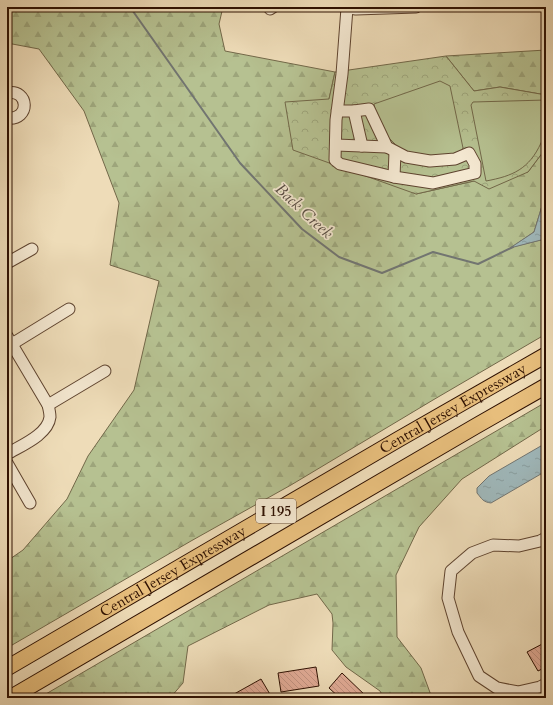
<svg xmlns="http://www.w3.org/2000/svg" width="553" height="705" font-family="Cardo,serif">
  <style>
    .forest { fill: url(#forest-firs); stroke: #726849 }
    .park { fill: url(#park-crowns); stroke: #726849 }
    .garden { fill: #b6c191; stroke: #726849 }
    .water { fill: url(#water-ripples); stroke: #727571 }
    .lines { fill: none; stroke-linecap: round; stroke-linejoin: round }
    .stream { stroke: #727571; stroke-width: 2 }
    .building { fill: url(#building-back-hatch); stroke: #2e1001 }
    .minor-casing { stroke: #5e432f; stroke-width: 13 }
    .highway-casing { stroke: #2e1001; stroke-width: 17 }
    .minor { stroke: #f4e8d1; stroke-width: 11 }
    .highway { stroke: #e7be7c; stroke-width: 15 }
    .labels { text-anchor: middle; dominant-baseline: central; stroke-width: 3.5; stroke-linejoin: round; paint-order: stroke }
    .shield { fill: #f4e8d1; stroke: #69513f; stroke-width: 1 }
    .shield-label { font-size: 14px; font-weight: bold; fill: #2e1001 }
    .street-label { font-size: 15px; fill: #2e1001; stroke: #f4e8d1 }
    .water-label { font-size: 16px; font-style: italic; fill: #564b42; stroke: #f4e8d1 }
  </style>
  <defs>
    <pattern id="forest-firs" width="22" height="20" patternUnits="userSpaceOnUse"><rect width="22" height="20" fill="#b6c191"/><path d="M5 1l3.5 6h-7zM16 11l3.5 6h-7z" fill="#9da57b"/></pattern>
    <pattern id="park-crowns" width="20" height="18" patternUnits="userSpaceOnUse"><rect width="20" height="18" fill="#b6c191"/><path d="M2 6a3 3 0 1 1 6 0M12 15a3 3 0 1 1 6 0" fill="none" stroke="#9da57b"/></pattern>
    <pattern id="water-ripples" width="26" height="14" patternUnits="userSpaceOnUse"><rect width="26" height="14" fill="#9fb8bb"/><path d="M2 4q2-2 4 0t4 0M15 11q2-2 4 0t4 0" fill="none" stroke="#899d9f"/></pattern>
    <pattern id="building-back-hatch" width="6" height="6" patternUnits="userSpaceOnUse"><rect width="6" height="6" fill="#e0aa95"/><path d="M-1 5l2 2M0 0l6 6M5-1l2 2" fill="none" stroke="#c0917f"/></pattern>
  </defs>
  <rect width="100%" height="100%" fill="#eedcb8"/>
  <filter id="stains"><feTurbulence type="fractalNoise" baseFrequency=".005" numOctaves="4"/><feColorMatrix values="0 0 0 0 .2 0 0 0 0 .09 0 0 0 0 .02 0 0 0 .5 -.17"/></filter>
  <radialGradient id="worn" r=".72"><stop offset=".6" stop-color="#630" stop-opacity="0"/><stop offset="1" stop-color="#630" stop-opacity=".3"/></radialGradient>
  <g class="forest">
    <path d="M7 7H223L219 24 225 51 335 72 329 99 416 194 474 181 528 172 546 148V193L534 232 512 247 544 239 546 234V334L433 400 291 485 191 541 7 648V561L23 550 67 499 88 456 134 390 159 281 110 265 119 203 84 111 39 49 7 43Z"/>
    <path d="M546 50V95L500 87 474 91 446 56Z"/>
    <path d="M546 402V426L462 479 419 527 396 575 397 637 421 668 432 698H384L380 691 346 667 332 650 333 623 332 614 317 594 269 605 188 646 183 683 170 698H39Z"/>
  </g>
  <path class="park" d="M446 56 474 91 500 87 546 95V148L528 172 489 189 474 181 416 194 293 150 285 102 329 99 335 72Z"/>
  <g class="garden">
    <path d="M440 81 450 86 463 148 461 152 454 156H418L401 150 388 137 375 110 374 104Z"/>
    <path d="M546 100C546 109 547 124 546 131 545 135 543 139 541 143 529 169 513 176 486 181L471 105 473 102Z"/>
  </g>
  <g class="water">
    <path d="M546 193V234L545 239 510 248 534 232Z"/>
    <path d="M546 443V471L491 503C483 502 482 499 477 493V488L489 476Z"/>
  </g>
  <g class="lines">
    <path class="stream" d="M130 7 240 163 302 229 339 257 382 273 433 252 478 264 513 247"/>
  </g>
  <g class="building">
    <path d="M546 642V667L538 671 527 652Z"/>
    <path d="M316 667 319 686 281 692 278 673Z"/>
    <path d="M342 673 368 698H340L329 688Z"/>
    <path d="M261 679 271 696 268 698H227Z"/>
  </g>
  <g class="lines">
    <g class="minor-casing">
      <g id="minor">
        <path d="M344 7 356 9 416 7"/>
        <path d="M270 9 273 7"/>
        <path d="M7 93C29 88 31 121 7 118"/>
        <path d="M337 111H354L369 109 387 147 406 157 430 161 455 159 469 153 475 164V173L433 183 394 177 340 164 335 160 336 120 342 74 347 8"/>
        <path d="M354 111 362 146"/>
        <path d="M336 145 387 147"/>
        <path d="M394 177 395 152"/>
        <path d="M7 263 32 249"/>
        <path d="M7 336 48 405C49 409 50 413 50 417 48 435 20 446 7 454"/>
        <path d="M12 344 69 309"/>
        <path d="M48 405 105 371"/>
        <path d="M7 463 30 503"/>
        <path d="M546 538 540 541 519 546 493 545 472 553 451 571 448 598 458 632 479 676 497 688 518 692 540 687 546 684"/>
      </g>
    </g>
    <g class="highway-casing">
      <g id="highway">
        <path id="s1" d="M7 668 399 439 546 355"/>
        <path d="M10 698 476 426 546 386"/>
      </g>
    </g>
    <use href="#minor" class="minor"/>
    <use href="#highway" class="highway"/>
  </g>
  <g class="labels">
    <rect class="shield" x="256" y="499" width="40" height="24" rx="3"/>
    <g class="shield-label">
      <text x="276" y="511">I 195</text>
    </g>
    <g class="street-label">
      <text stroke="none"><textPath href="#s1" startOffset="516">Central Jersey Expressway</textPath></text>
      <text stroke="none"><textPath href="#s1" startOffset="192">Central Jersey Expressway</textPath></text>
    </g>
    <g class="water-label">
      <text transform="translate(304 211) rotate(43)">Back Creek</text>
    </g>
  </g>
  <rect width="553" height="705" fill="none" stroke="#eedcb8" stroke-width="24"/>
  <rect x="8" y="8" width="537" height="689" fill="none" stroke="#2e1001" stroke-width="2"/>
  <rect x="12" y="12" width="529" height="681" fill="none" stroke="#2e1001"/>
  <rect width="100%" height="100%" filter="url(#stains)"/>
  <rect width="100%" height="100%" fill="url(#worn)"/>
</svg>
